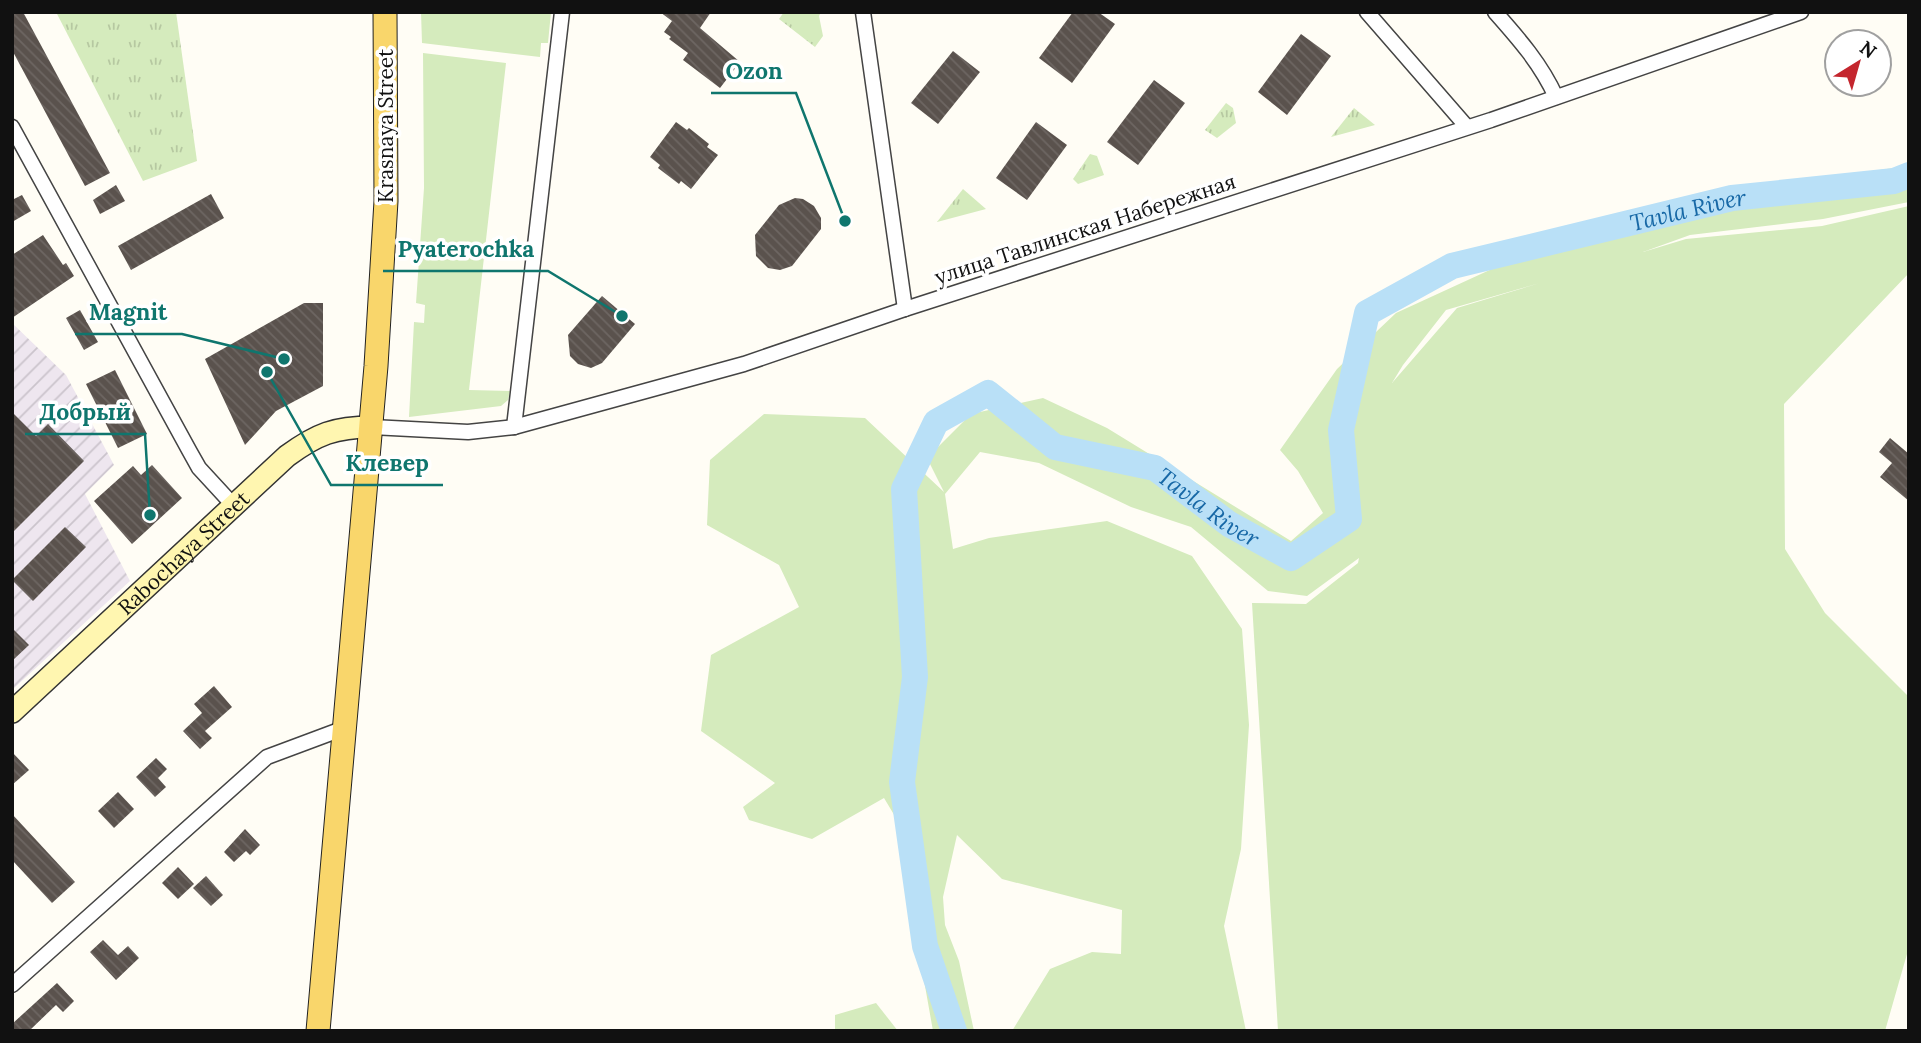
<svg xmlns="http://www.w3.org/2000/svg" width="1921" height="1043" font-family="Lora,serif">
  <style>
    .industrial { fill: url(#industrial-furrows) }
    .grass { fill: #d5ebbd; fill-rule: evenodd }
    .park { fill: url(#park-tufts) }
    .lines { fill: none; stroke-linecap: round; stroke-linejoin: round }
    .river { stroke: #b9e0f7; stroke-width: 26 }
    .building { fill: url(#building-back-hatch) }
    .street-casing { stroke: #444; stroke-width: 17 }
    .secondary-casing { stroke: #333; stroke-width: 24 }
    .primary-casing { stroke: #222; stroke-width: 25 }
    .street { stroke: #fff; stroke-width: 14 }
    .secondary { stroke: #fff6b0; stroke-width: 21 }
    .primary { stroke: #f9d66b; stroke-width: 23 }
    .labels { text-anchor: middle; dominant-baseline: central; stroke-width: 7; stroke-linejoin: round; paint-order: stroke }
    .street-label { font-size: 21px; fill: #111; stroke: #fff }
    .water-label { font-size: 23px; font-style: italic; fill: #1768a6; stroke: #fff }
    .leader { fill: none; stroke: #0f766e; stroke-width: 2.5 }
    .callout-dot { fill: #0f766e; stroke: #fff; stroke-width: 2.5 }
    .callout-label { font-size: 23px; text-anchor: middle; font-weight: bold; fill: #0f766e; stroke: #fff; stroke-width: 7; stroke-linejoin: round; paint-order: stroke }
  </style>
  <defs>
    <pattern id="industrial-furrows" width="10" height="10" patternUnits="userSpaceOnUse" patternTransform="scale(1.75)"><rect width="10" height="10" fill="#eee6ef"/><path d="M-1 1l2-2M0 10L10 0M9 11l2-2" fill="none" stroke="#cbc4cc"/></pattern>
    <pattern id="park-tufts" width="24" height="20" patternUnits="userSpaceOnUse" patternTransform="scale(1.75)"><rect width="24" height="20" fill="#d5ebbd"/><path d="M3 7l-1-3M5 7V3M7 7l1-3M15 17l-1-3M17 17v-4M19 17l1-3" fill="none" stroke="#b6c8a1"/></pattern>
    <pattern id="building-back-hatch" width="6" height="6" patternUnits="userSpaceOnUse" patternTransform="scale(1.75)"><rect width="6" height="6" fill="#5a524d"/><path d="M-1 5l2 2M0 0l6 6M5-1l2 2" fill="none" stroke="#6d6662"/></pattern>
  </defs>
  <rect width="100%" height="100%" fill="#fffdf5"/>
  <path class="industrial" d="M12 323 66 375 114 465 85 494 130 581 12 690Z"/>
  <g class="grass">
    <path d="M421 12H551L548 43H541L540 57 422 43Z"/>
    <path d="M423 53 506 63 469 390 510 391 508 400 501 406 409 417 414 322 424 323 425 305 416 303 424 188Z"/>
    <path d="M1909 166V202L1823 219 1690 235 1643 252 1686 239 1822 226 1909 206V273L1784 404 1785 549 1825 613 1909 697V947L1885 1031H1278L1252 603 1306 604 1358 563 1359 558 1307 596 1268 591 1191 527 1131 507 1039 463 980 452 945 494 953 549 989 538 1107 521 1192 556 1242 629 1249 725 1241 849 1224 926 1246 1031H1012L1050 969 1092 952 1121 954 1122 910 1002 879 957 835 943 897 945 925 959 961 974 1031H933L905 873 923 863 884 798 812 839 749 820 743 807 775 783 701 731 711 655 799 607 779 565 707 525 710 460 764 414 865 418 944 492 927 458 971 414 1043 398 1107 428 1291 541 1323 513 1298 471 1280 450 1337 369 1396 313 1494 268 1652 205 1789 182ZM1540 283 1457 308 1392 383 1403 365 1446 310Z"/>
    <path d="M876 1003 898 1031H835V1015Z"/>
  </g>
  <g class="park">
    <path d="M56 12H176L197 161 143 181Z"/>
    <path d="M784 12H821L819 16 823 36 815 47 779 19Z"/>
    <path d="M1226 103 1233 108 1236 123 1217 138 1205 130Z"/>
    <path d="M1354 108 1375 125 1331 137Z"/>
    <path d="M1090 154 1097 156 1104 175 1078 184 1073 179Z"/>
    <path d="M963 189 986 209 937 222Z"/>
  </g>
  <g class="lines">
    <path class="river" id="s1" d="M954 1031 925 946 902 782 915 677 904 489 936 422 988 393 1055 447 1155 468 1229 524 1291 558 1349 519 1341 430 1367 313 1452 266 1732 198 1894 181 1909 175"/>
  </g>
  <g class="building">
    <path d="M12 12H23L110 173 85 186 12 50Z"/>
    <path d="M660 12H711L700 28 740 62 720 88 683 60 688 53 669 39 671 37 664 32 672 21Z"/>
    <path d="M1073 12H1098L1115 24 1072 83 1039 58Z"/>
    <path d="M1301 34 1331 56 1287 115 1258 92Z"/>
    <path d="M953 51 980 72 938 124 911 103Z"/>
    <path d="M1154 80 1185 103 1138 165 1107 142Z"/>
    <path d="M676 122 687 130 689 128 709 144 707 147 718 155 691 189 681 181 679 184 658 168 660 165 650 157Z"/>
    <path d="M1036 122 1067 145 1027 200 996 178Z"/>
    <path d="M116 185 125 201 100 214 93 200Z"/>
    <path d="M211 194 224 218 131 270 118 246Z"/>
    <path d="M22 195 31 211 12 222V200Z"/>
    <path d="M795 198 803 199 814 206 821 218V229L792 266 780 270 768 268 756 256 755 235 779 205Z"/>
    <path d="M43 235 63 265 66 263 74 276 12 318V255Z"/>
    <path d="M602 296 635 324 602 363 591 368 578 364 570 356 568 335Z"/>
    <path d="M304 303H323V386L276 411 245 445 205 359Z"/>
    <path d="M80 310 98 342 84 350 66 318Z"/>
    <path d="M115 370 147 434 118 448 86 384Z"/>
    <path d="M12 412 36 436 48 424 84 461 12 533Z"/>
    <path d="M1890 438 1909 454V501L1880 477 1892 463 1879 452Z"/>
    <path d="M152 465 182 498 132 544 94 501 133 466 141 475Z"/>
    <path d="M65 527 86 547 33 601 12 580Z"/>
    <path d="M12 628 29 645 12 661Z"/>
    <path d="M214 686 232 707 205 731 212 738 200 749 183 731 202 713 194 704Z"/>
    <path d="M12 752 29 770 12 785Z"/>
    <path d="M156 758 167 769 158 778 166 787 155 797 136 777Z"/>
    <path d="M118 792 134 809 114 828 98 811Z"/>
    <path d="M12 814 75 882 52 903 12 860Z"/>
    <path d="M245 829 260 845 250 855 246 851 234 862 224 852Z"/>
    <path d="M178 867 194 884 178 899 162 883Z"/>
    <path d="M206 876 223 895 211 906 193 888Z"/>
    <path d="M103 940 118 955 128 946 139 958 116 980 90 952Z"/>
    <path d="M57 983 74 1001 63 1012 56 1005 29 1031H12V1024Z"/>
  </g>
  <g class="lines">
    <g class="street-casing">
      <g id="street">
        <path d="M863 12 905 309"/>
        <path d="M1367 12 1467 127"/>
        <path d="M1495 12C1519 39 1541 64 1556 97"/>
        <path d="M12 127 190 452 199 468 234 506"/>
        <path d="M372 427 468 432 514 427 744 364 905 309 1491 120 1801 12"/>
        <path d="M514 427 562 12"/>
        <path d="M12 985 267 757 342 729"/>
      </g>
    </g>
    <g class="secondary-casing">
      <g id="secondary">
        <path id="s2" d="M12 712 287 456C317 434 335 427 372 427"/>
      </g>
    </g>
    <g class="primary-casing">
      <path id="primary" d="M318 1031 376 366 386 201 385 12"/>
    </g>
    <use href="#street" class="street"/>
    <use href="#secondary" class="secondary"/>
    <use href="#primary" class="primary"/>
  </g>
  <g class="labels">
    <g class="street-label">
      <text transform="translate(385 126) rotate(-90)">Krasnaya Street</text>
      <text transform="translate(1085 229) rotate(-18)">улица Тавлинская Набережная</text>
      <text stroke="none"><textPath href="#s2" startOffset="234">Rabochaya Street</textPath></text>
    </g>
    <g class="water-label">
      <text stroke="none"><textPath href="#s1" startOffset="1654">Tavla River</textPath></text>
      <text stroke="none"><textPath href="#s1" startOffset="938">Tavla River</textPath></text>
    </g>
  </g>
  <path class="leader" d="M845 221L796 93H711M622 316L548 271H383M284 359L182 334H75M150 515L145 434H25M267 372L331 485H443"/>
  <g class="callout-dot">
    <circle cx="845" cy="221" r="7"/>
    <circle cx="622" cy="316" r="7"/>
    <circle cx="284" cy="359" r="7"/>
    <circle cx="150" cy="515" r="7"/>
    <circle cx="267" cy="372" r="7"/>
  </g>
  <g class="callout-label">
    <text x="754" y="79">Ozon</text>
    <text x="466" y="257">Pyaterochka</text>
    <text x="128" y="320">Magnit</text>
    <text x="85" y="420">Добрый</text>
    <text x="387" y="471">Клевер</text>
  </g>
  <rect width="1921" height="1043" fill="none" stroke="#111111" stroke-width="28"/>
  <g transform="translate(1858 63) rotate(37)"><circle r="33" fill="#ffffff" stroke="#a0a0a0" stroke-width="2"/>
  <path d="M0-5L12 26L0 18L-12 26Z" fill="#c4262e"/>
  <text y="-10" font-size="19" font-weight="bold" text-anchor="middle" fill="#111111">N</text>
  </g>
</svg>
